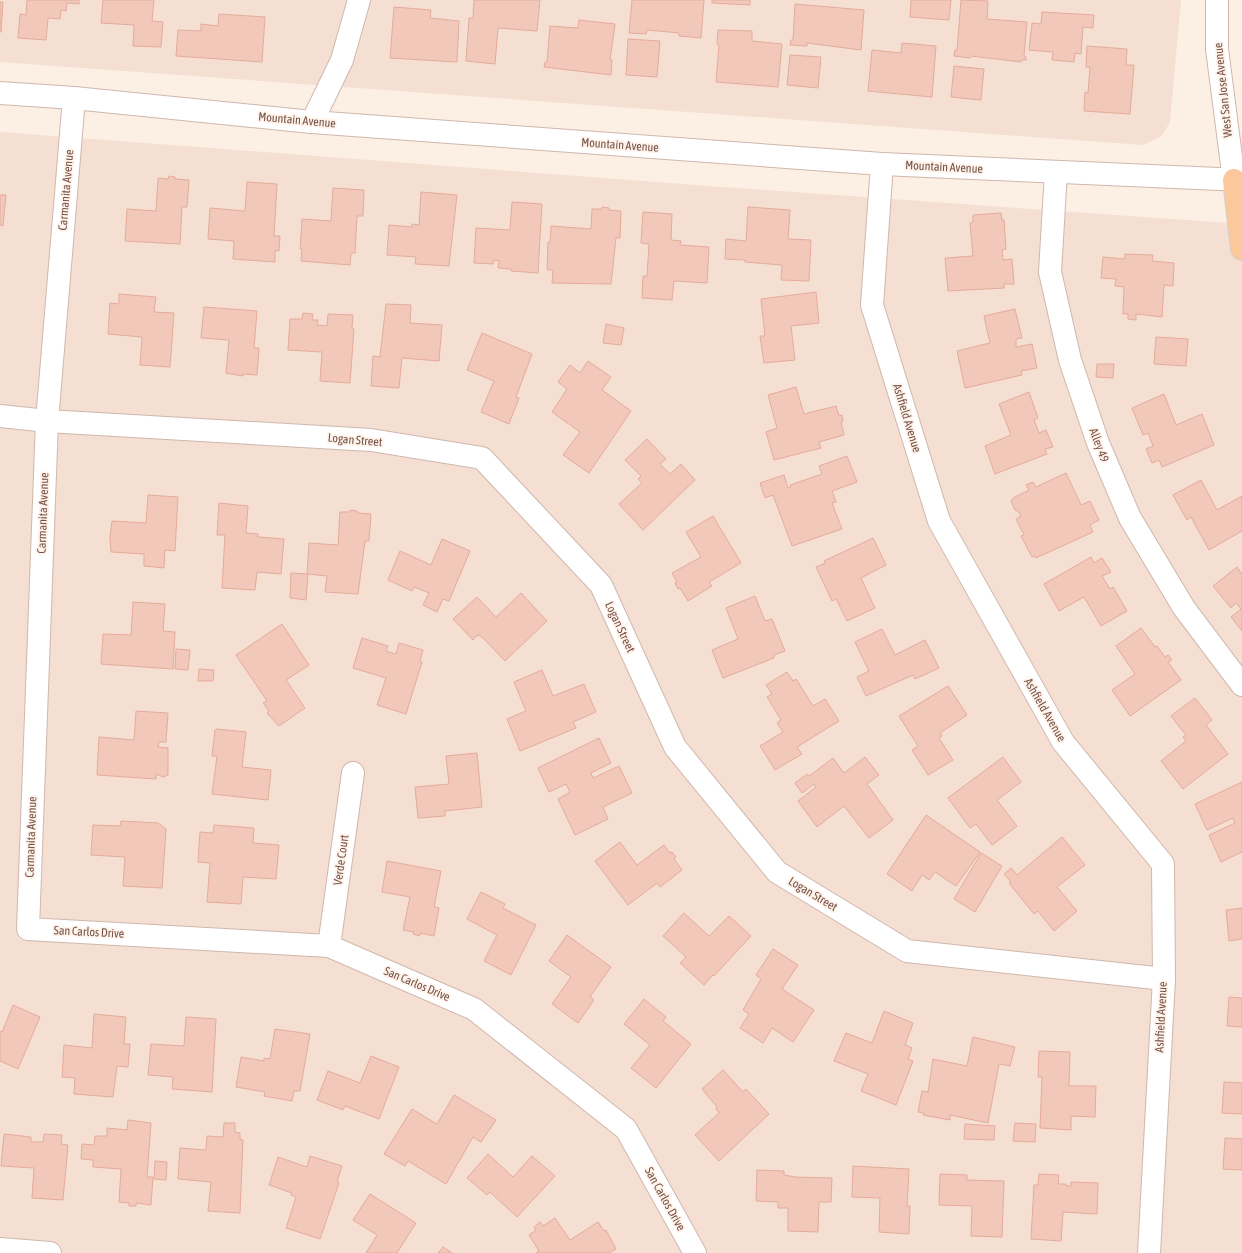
<svg xmlns="http://www.w3.org/2000/svg" width="1242" height="1253" font-family="'Asap Condensed',sans-serif">
  <style>
    .residential { fill: #f4dfd2 }
    .building { fill: #f2c8bb; stroke: #e5ab9b }
    .lines { fill: none; stroke-linecap: round; stroke-linejoin: round }
    .minor-casing { stroke: #d0b7ad; stroke-width: 24 }
    .major-casing { stroke: #d8cfcc; stroke-width: 24 }
    .minor { stroke: #fff; stroke-width: 22 }
    .major { stroke: #fbc89b; stroke-width: 22 }
    .labels { text-anchor: middle; dominant-baseline: central; stroke-width: 3.5; stroke-linejoin: round; paint-order: stroke }
    .street-label { font-size: 12px; fill: #755249; stroke: #fff3ea }
  </style>
  <rect width="100%" height="100%" fill="#fcefe3"/>
  <g class="residential">
    <path d="M0 0H1181L1170 122 1162 136 1143 145 0 62Z"/>
    <path d="M0 132 722 187 1242 224V1253H0Z"/>
  </g>
  <g class="building">
    <path d="M27 0H79V4L67 3 66 11 61 10 60 19 48 18 46 40 18 38 20 14 26 15Z"/>
    <path d="M103 0H154L152 21 163 22 161 47 133 46 134 25 101 23Z"/>
    <path d="M474 0H540L537 31 498 28 495 64 466 61 469 18H473Z"/>
    <path d="M632 0H704L701 38 679 36V33L647 30 646 34 629 33Z"/>
    <path d="M712 0H750V5L712 3Z"/>
    <path d="M911 0H951L949 20 910 17Z"/>
    <path d="M961 0 988 1 987 19 1027 22 1024 56 1026 57V60H1021V62L971 56 970 58 954 56 955 50H957Z"/>
    <path d="M0 2H3L1 32H0Z"/>
    <path d="M795 4 864 10 861 50 807 43V46L790 45 791 40H793Z"/>
    <path d="M394 7 431 10 430 18 459 21 457 62 390 58Z"/>
    <path d="M1042 12 1094 15 1093 28 1083 27 1081 54 1075 53 1074 62 1052 60 1053 52 1029 50 1032 23 1041 24Z"/>
    <path d="M219 14 265 17 262 62 176 56 178 30 201 31V24L218 26Z"/>
    <path d="M579 20 615 24 610 60H612L611 75 544 67 545 62H547L550 26 578 28Z"/>
    <path d="M718 30 752 31V41L782 44 778 87 716 82 719 45 717 44Z"/>
    <path d="M628 39 660 41 657 77 626 75Z"/>
    <path d="M902 43 936 46 932 97 868 91 872 50 901 53Z"/>
    <path d="M1087 46 1127 49 1126 65H1134L1130 114 1084 111 1085 92 1088 93 1090 67H1086Z"/>
    <path d="M790 55 821 57 818 88 787 85Z"/>
    <path d="M954 66 984 69 981 100 951 97Z"/>
    <path d="M169 176 175 177V179L189 180 187 207H182L180 244 125 241 127 209 156 211 158 178 168 179Z"/>
    <path d="M247 182 277 184 274 236H280L279 251 275 250V262L233 259 234 241 208 239 210 208 245 211Z"/>
    <path d="M333 188 364 190 363 216H357L355 253H351L350 265 301 261 302 249H300L302 219 331 221Z"/>
    <path d="M421 192 457 195 449 266 415 264 416 257 387 255 389 225 412 227V224L419 225Z"/>
    <path d="M0 195H6L3 226 0 225Z"/>
    <path d="M512 202 542 204 538 273 511 271V269L498 268 499 261 494 260 493 264 474 263 476 228 510 230Z"/>
    <path d="M602 207 609 208V210L621 211 620 238H616L611 284 552 283 553 270H547L548 242H550L551 226 591 229 592 209H602Z"/>
    <path d="M748 207 790 210 788 239 811 240 809 281 781 280 782 265 745 262V260L725 259 726 239 746 241Z"/>
    <path d="M643 212 672 214 671 240 681 241 680 245 709 247 707 283 674 281 672 300 642 298 643 276H647L649 244 641 243Z"/>
    <path d="M1001 213 1002 220H1004L1006 249 1002 250 1003 260 1012 259 1014 284H1004V288L948 291 945 258 973 256 970 223 973 222V215Z"/>
    <path d="M1125 254 1153 255 1152 261 1174 263 1173 286 1164 285 1162 317 1136 314V320L1128 319V314H1123L1124 287 1115 286 1116 279 1101 278 1103 257 1125 259Z"/>
    <path d="M816 292 819 323 791 326 795 360 764 363 760 336H765L761 299Z"/>
    <path d="M119 294 156 297 154 312 174 313 170 367 140 365 142 337 108 334 110 303 119 304Z"/>
    <path d="M386 304 411 305 410 323 442 325 439 361 402 358 399 388 371 386 373 356 380 357Z"/>
    <path d="M204 307 257 311 254 348H259L257 375 243 374V376L226 373 229 340 201 338Z"/>
    <path d="M1015 309 1022 338 1016 339V347L1032 344 1037 368 1021 371 1022 375 965 388 957 351 990 343 984 316Z"/>
    <path d="M303 313 313 314 312 320H318L317 325 327 326 328 314 353 315 352 328 354 329 350 383 320 381 322 352 288 350 290 319H302Z"/>
    <path d="M606 324 624 328 621 345 603 343Z"/>
    <path d="M482 333 532 354 516 397 519 398 509 424 481 412 494 381 467 370Z"/>
    <path d="M1156 337 1188 339 1186 366 1154 364Z"/>
    <path d="M588 361 611 377 602 390 631 411 589 473 563 455 580 432 552 412 567 389 558 382 570 365 580 373Z"/>
    <path d="M1097 364H1114L1113 378 1096 377Z"/>
    <path d="M796 387 804 414 836 406 839 416 842 415 843 421 841 422 844 435 819 442 821 448 774 460 766 432 777 428 768 395Z"/>
    <path d="M1029 392 1038 418 1034 420 1039 433 1046 430 1053 447 1045 449 1047 454 995 474 985 446 1011 435 999 404Z"/>
    <path d="M1164 394 1176 425 1202 414 1214 445 1162 467 1159 460 1152 463 1146 449 1153 446 1148 433 1143 435 1132 408Z"/>
    <path d="M647 439 666 459 660 464 670 474 681 464 695 480 643 530 619 504 642 483 638 479 641 476 625 460Z"/>
    <path d="M847 456 857 482 832 491 836 502 832 503 842 529 792 546 773 495 765 498 760 483 784 475 788 488 791 487 790 485 822 474 819 466Z"/>
    <path d="M1066 473 1081 505 1090 501 1099 520 1090 525 1093 532 1036 558 1035 556 1032 557 1021 536 1024 535 1016 519 1021 516 1018 511 1015 510 1011 501 1013 498 1029 490 1026 485 1033 482 1036 487Z"/>
    <path d="M1201 480 1217 510 1242 496V531L1209 550 1191 517 1187 520 1173 495Z"/>
    <path d="M148 495 178 497 175 551 165 550 164 568 144 566V554L111 552 110 537 112 521 146 523Z"/>
    <path d="M219 503 248 506 246 533 258 534V537L284 539 281 574 257 572 255 590 222 588 225 535H217Z"/>
    <path d="M350 510 357 511V513L371 514 369 541H365L358 594 325 592 327 576 308 574 306 600 290 598 291 573 307 574 309 543 338 545 340 512H350Z"/>
    <path d="M713 516 741 563 709 582 712 586 688 601 680 588 678 589 675 583 677 582 672 573 701 557 686 532Z"/>
    <path d="M873 538 886 565 861 578 875 608 847 621 836 599 832 601 816 567 825 563 824 561Z"/>
    <path d="M442 539 470 551 449 601 443 599 437 612 423 605 429 593 414 587 412 591 388 580 400 551 431 565Z"/>
    <path d="M1091 557 1094 563 1102 558 1111 572 1102 576 1110 589 1113 587 1127 611 1101 626 1084 597 1059 611 1044 584Z"/>
    <path d="M1237 567 1242 574V631L1231 617 1241 609 1236 603 1231 608 1213 586Z"/>
    <path d="M521 593 547 621 505 661 482 637 478 635 473 640 453 619 477 597 496 617Z"/>
    <path d="M755 596 765 621 772 619 785 651 774 655V658L723 678 712 650 738 639 726 608Z"/>
    <path d="M133 602 165 604 163 631 175 632 173 669 101 664 103 634 131 635Z"/>
    <path d="M282 624 309 665 286 680 305 708 279 726 267 713 269 711 263 703 267 701 236 655Z"/>
    <path d="M1141 628 1155 647 1157 646 1165 657 1168 655 1172 660 1168 662 1181 680 1130 716 1112 690 1135 674 1116 646Z"/>
    <path d="M882 629 895 655 925 640 939 668 915 679 913 675 866 696 857 677 869 671 855 642Z"/>
    <path d="M362 638 388 646 386 651 396 654 399 643 423 650 420 661 422 662 406 714 377 705 386 678 353 668Z"/>
    <path d="M176 649 190 650 188 670 175 669Z"/>
    <path d="M199 669 214 670 213 681H198Z"/>
    <path d="M542 670 553 696 584 684 596 712 573 722 576 728 520 751 507 719 526 711 514 682Z"/>
    <path d="M787 672 793 681 796 679 813 706 825 699 839 721 797 747 802 754 775 770 760 746 783 732 777 723 781 720 767 697 772 694 766 685Z"/>
    <path d="M948 686 967 715 940 733 942 736 939 738 953 760 928 775 912 750 918 746 899 716Z"/>
    <path d="M1195 698 1212 720 1206 725 1228 754 1183 789 1161 761 1186 741 1183 737 1186 735 1171 716Z"/>
    <path d="M136 711 168 713 166 742H159L158 747 168 748V775L163 777 156 774V779L97 775 99 737 134 740Z"/>
    <path d="M217 729 246 732 242 767 271 770 268 800 212 794 217 756H212L215 730Z"/>
    <path d="M599 738 611 763 591 773 593 778 619 766 632 793 603 807 608 819 575 835 558 799 570 792 566 784 549 792 538 768Z"/>
    <path d="M477 753 482 807 445 811V816L418 818 415 787 449 784 446 756Z"/>
    <path d="M865 757 879 775 867 784 893 820 869 838 844 806 817 827 798 801 816 787 814 784 802 793 795 783 807 774 809 776 833 758 844 773Z"/>
    <path d="M1003 757 1021 782 997 800 1017 826 992 845 976 824 970 828 948 798Z"/>
    <path d="M1242 782V852L1221 862 1209 835 1235 823 1233 818 1207 830 1195 804Z"/>
    <path d="M926 815 980 852 956 886 935 872 929 880 922 875 912 891 887 874Z"/>
    <path d="M121 821 158 823 166 829 162 888 123 886 125 857 91 855 93 825 120 826Z"/>
    <path d="M214 825 254 828 253 843 279 845 276 879 243 877 241 904 207 902 210 863 198 862 200 832 213 833Z"/>
    <path d="M1062 837 1085 865 1057 887 1077 911 1054 931 1038 911 1034 914 1009 883 1011 882 1004 874 1011 868 1017 875Z"/>
    <path d="M620 842 637 865 664 845 670 853 672 852 676 857 674 859 682 870 660 887 657 883 628 905 595 861Z"/>
    <path d="M981 853 1002 866 975 912 954 899Z"/>
    <path d="M387 861 441 871 434 907 439 908 434 936 420 933V936L413 934 414 932 403 930 410 897 382 892Z"/>
    <path d="M481 892 505 904 503 908 536 925 511 975 484 961 497 935 467 919Z"/>
    <path d="M1242 908V939L1229 941 1226 910Z"/>
    <path d="M684 913 709 936 729 916 751 936 714 976 713 975 704 985 680 963 686 957 663 936Z"/>
    <path d="M567 935 611 967 590 997 594 1000 578 1023 552 1004 571 977 549 961Z"/>
    <path d="M773 949 798 965 782 989 814 1010 793 1042 772 1028 763 1043 740 1028 749 1014 743 1010 761 979 756 975Z"/>
    <path d="M1229 997 1242 998V1027L1227 1026Z"/>
    <path d="M644 999 666 1017 663 1021 691 1044 656 1088 631 1068 650 1045 624 1024Z"/>
    <path d="M13 1005 40 1017 18 1069 0 1061V1031L2 1032Z"/>
    <path d="M884 1011 913 1023 905 1045 912 1048 908 1059 913 1061 896 1105 861 1091 868 1074 834 1061 846 1033 872 1043Z"/>
    <path d="M94 1014 126 1017 124 1044H130L128 1067 117 1066 113 1097 74 1094 75 1078 62 1077 64 1045 92 1048Z"/>
    <path d="M186 1017 216 1019 212 1092 172 1089 173 1077 148 1075 151 1044 184 1046Z"/>
    <path d="M275 1029 310 1034 300 1091H294L292 1101 264 1096 265 1092 236 1087 241 1057 264 1061V1058L270 1059Z"/>
    <path d="M973 1037 1015 1047 1010 1066 999 1064 988 1123 950 1115V1120L923 1115 924 1113 918 1112 922 1091 928 1092 933 1059 967 1066Z"/>
    <path d="M1039 1051 1070 1052 1069 1086H1096L1095 1117 1071 1116V1130L1040 1128 1042 1077H1038Z"/>
    <path d="M371 1056 399 1067 379 1119 345 1106 343 1110 317 1100 328 1071 360 1083Z"/>
    <path d="M723 1070 743 1092 746 1089 769 1114 719 1161 695 1135 719 1113 716 1109 717 1107 702 1089Z"/>
    <path d="M1224 1082 1242 1083V1114L1222 1113Z"/>
    <path d="M454 1095 496 1120 481 1142 473 1137 446 1184 408 1161 405 1166 384 1154 412 1109 437 1124Z"/>
    <path d="M128 1120 151 1123 147 1177H153L151 1205 136 1203V1206H129V1203L119 1202 121 1169 93 1167V1160L81 1159 82 1144 94 1145 95 1136H107V1128L127 1130Z"/>
    <path d="M224 1123H235V1132L240 1133V1139L243 1140 240 1213 208 1211 211 1182 178 1179 180 1148 206 1150 207 1136 223 1137Z"/>
    <path d="M1015 1123 1036 1124 1035 1142 1013 1141Z"/>
    <path d="M965 1124 995 1126 994 1140 964 1139Z"/>
    <path d="M4 1134 31 1137V1142H43L44 1134 62 1135 61 1144 68 1145 63 1200 32 1198 34 1168 1 1166Z"/>
    <path d="M1225 1138 1242 1139V1170L1223 1169Z"/>
    <path d="M488 1154 513 1177 532 1156 555 1176 517 1217 490 1192 487 1195 467 1178Z"/>
    <path d="M310 1156 342 1166 337 1182 339 1183 320 1239 286 1228 296 1197 291 1195 292 1193 269 1185 278 1157 307 1167Z"/>
    <path d="M155 1161 167 1162 166 1180 154 1179Z"/>
    <path d="M853 1166 909 1169 907 1206H910L909 1234 879 1232 880 1198 852 1197Z"/>
    <path d="M757 1170 784 1171V1175L795 1177 832 1178 831 1202H819L818 1232 788 1231V1208H778V1202L756 1201Z"/>
    <path d="M940 1174 967 1175V1180L1004 1181 1002 1237 971 1236 972 1206 939 1205Z"/>
    <path d="M1039 1174 1059 1175 1058 1184H1066V1186H1071V1182L1098 1183 1097 1214 1063 1212 1061 1241 1031 1239 1034 1185H1038Z"/>
    <path d="M370 1194 416 1223 397 1253H366L377 1235 353 1220Z"/>
    <path d="M555 1218 570 1240 598 1222 604 1231 606 1230 616 1249 609 1253H536L539 1251 529 1235 536 1230 534 1227 540 1222 543 1226Z"/>
    <path d="M443 1247 452 1253H438Z"/>
  </g>
  <g class="lines">
    <g class="minor-casing">
      <g id="minor">
        <path d="M1217 0V49L1234 180"/>
        <path d="M0 93 74 98 312 122 882 164 1242 180"/>
        <path d="M74 98 47 421 28 929 329 946 474 1009 626 1129 695 1253"/>
        <path d="M312 122 342 60 359 0"/>
        <path d="M882 164 872 305 939 521 1063 742 1163 864 1164 979 1149 1253"/>
        <path d="M1056 172 1050 272 1070 360 1098 443 1130 518 1184 608 1242 685"/>
        <path d="M0 416 47 421 371 440 482 458 601 585 675 747 777 872 907 951 1164 979"/>
        <path d="M329 946 353 773"/>
        <path d="M0 1249 50 1253"/>
      </g>
    </g>
    <g class="major-casing">
      <path id="major" d="M1234 180 1242 249"/>
    </g>
    <use href="#minor" class="minor"/>
    <use href="#major" class="major"/>
  </g>
  <g class="labels">
    <g class="street-label">
      <text transform="translate(1223 90) rotate(-96)">West San Jose Avenue</text>
      <text transform="translate(297 120) rotate(5)">Mountain Avenue</text>
      <text transform="translate(620 145) rotate(4)">Mountain Avenue</text>
      <text transform="translate(944 167) rotate(3)">Mountain Avenue</text>
      <text transform="translate(66 190) rotate(-85)">Carmanita Avenue</text>
      <text transform="translate(907 418) rotate(73)">Ashfield Avenue</text>
      <text transform="translate(355 440) rotate(5)">Logan Street</text>
      <text transform="translate(1099 445) rotate(69)">Alley 49</text>
      <text transform="translate(43 513) rotate(-88)">Carmanita Avenue</text>
      <text transform="translate(620 627) rotate(65)">Logan Street</text>
      <text transform="translate(1045 710) rotate(60)">Ashfield Avenue</text>
      <text transform="translate(31 837) rotate(-88)">Carmanita Avenue</text>
      <text transform="translate(341 860) rotate(-82)">Verde Court</text>
      <text transform="translate(813 894) rotate(31)">Logan Street</text>
      <text transform="translate(89 932) rotate(3)">San Carlos Drive</text>
      <text transform="translate(417 984) rotate(23)">San Carlos Drive</text>
      <text transform="translate(1161 1017) rotate(-87)">Ashfield Avenue</text>
      <text transform="translate(665 1199) rotate(61)">San Carlos Drive</text>
    </g>
  </g>
</svg>
